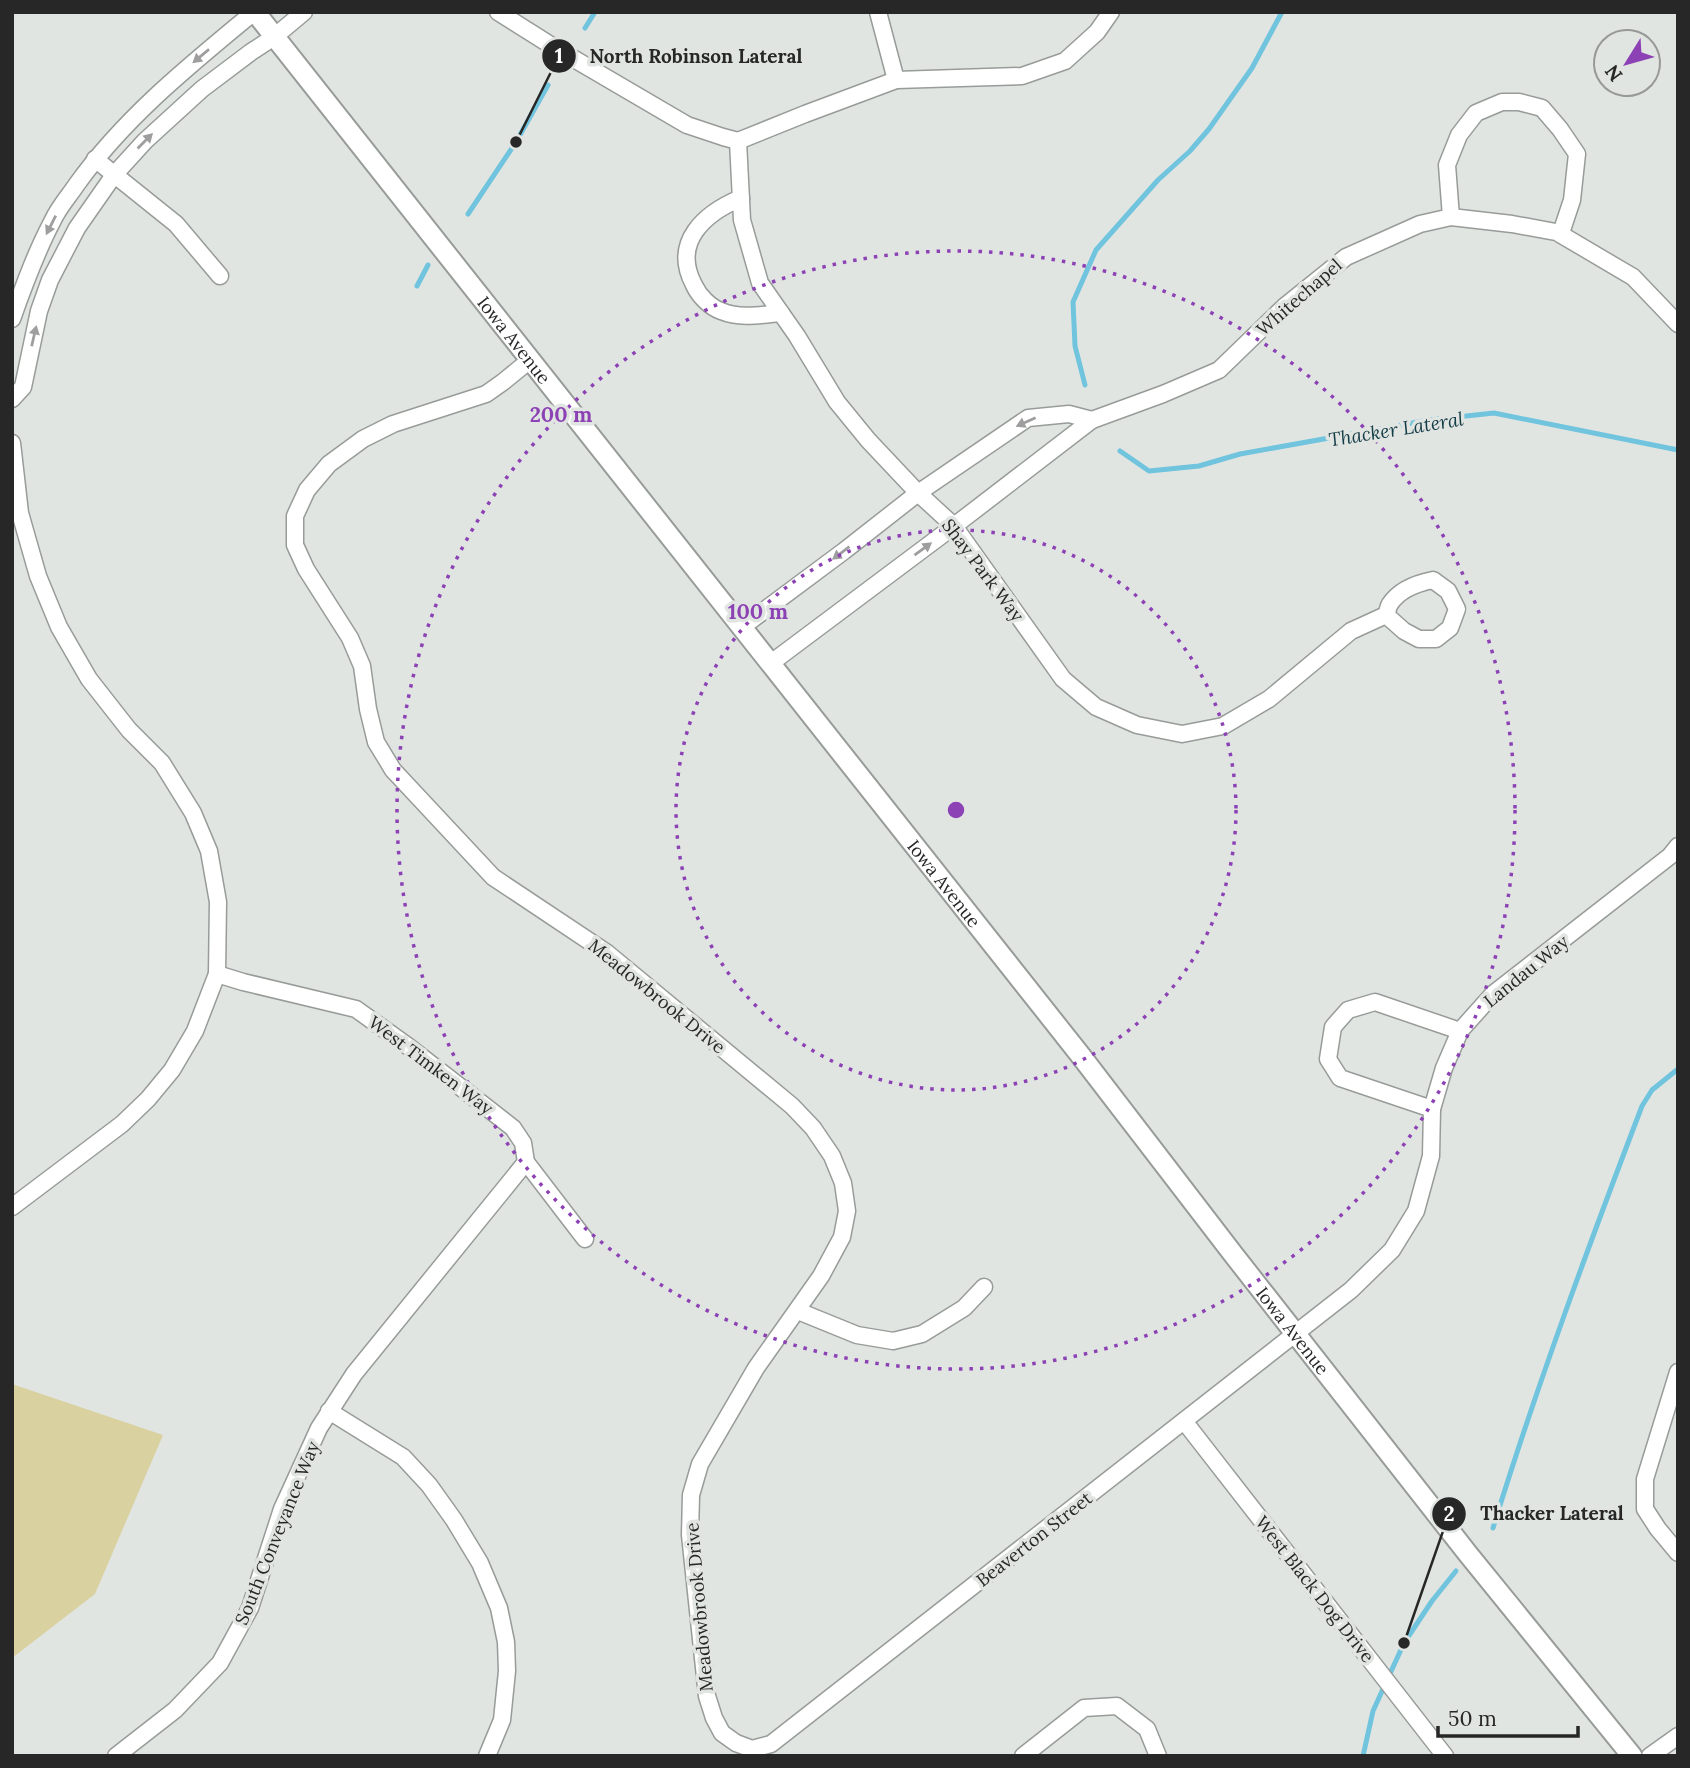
<svg xmlns="http://www.w3.org/2000/svg" width="1690" height="1768" font-family="Lora,serif">
  <style>
    .green { fill: #dad1a1 }
    .lines { fill: none; stroke-linecap: round; stroke-linejoin: round }
    .stream { stroke: #70c4dd; stroke-width: 5 }
    .minor-casing { stroke: #979c99; stroke-width: 19 }
    .tertiary-casing { stroke: #979c99; stroke-width: 23 }
    .minor { stroke: #fff; stroke-width: 16 }
    .tertiary { stroke: #fff; stroke-width: 19 }
    .oneway { fill: #9d9e9d }
    .ring { fill: none; stroke: #8c42b4; stroke-width: 3.5; stroke-dasharray: 3.5 7 }
    .labels { text-anchor: middle; dominant-baseline: central; stroke-width: 7; stroke-linejoin: round; paint-order: stroke }
    .street-label { font-size: 18px; fill: #262726; stroke: #e1e5e2 }
    .water-label { font-size: 19px; font-style: italic; fill: #143c47; stroke: #e1e5e2 }
    .centre { fill: #8c42b4; stroke: #e1e5e2; stroke-width: 3.5 }
    .ring-label { font-size: 21px; text-anchor: middle; font-weight: bold; fill: #8c42b4; stroke: #e1e5e2; stroke-width: 7; stroke-linejoin: round; paint-order: stroke }
    .leader { fill: none; stroke: #262726; stroke-width: 2.5 }
    .callout-dot { fill: #262726; stroke: #e1e5e2; stroke-width: 2.5 }
    .mark-label { font-size: 21px; text-anchor: middle; font-weight: bold; fill: #fff }
    .callout-label { font-size: 19px; text-anchor: middle; font-weight: bold; fill: #262726; stroke: #e1e5e2; stroke-width: 7; stroke-linejoin: round; paint-order: stroke }
  </style>
  <rect width="100%" height="100%" fill="#e1e5e2"/>
  <path class="green" d="M12 1384 163 1435 95 1594 12 1658Z"/>
  <g class="lines">
    <g class="stream">
      <path d="M585 28 595 12"/>
      <path d="M468 214 516 142 548 85"/>
      <path d="M417 286 428 265"/>
      <path d="M1085 385 1075 346 1073 302 1096 250 1158 180 1190 151 1209 129 1252 68 1282 12"/>
      <path d="M1120 451 1149 471 1199 466 1240 454 1429 420 1494 413 1678 450"/>
      <path d="M1493 1528C1537 1385 1589 1245 1642 1106L1652 1090 1678 1069"/>
      <path d="M1363 1756 1373 1711 1404 1643 1432 1601 1456 1571"/>
    </g>
    <g class="minor-casing">
      <g id="minor">
        <path d="M498 12 552 46 687 125 723 137 738 141"/>
        <path d="M878 12 896 80"/>
        <path d="M738 141 742 220 760 283 797 336 837 402 868 440 918 493 954 526 1063 679 1096 707 1137 725 1182 734 1223 726 1269 699 1351 631 1386 615"/>
        <path d="M738 141 805 114 896 80 1022 76 1065 61 1097 32 1111 12"/>
        <path d="M95 159 176 224 220 276"/>
        <path d="M741 198C705 213 671 242 694 285 699 296 710 307 721 311 740 319 761 315 781 313"/>
        <path d="M1451 217 1447 165 1459 135 1476 113 1502 102H1519L1542 108 1560 129 1577 154 1572 200 1561 233"/>
        <path d="M12 319C24 285 36 252 53 220 59 207 69 196 77 184 125 117 190 65 254 12"/>
        <path d="M530 360 503 382 486 394 393 424 363 439 329 464 307 490 295 516V545L306 569 350 638 362 666 368 709 376 742 393 770 493 877 607 953 792 1106 813 1128 832 1156 843 1183 847 1211 842 1237 821 1276 756 1368 700 1464 691 1495 690 1535 707 1696 714 1718 722 1733 736 1743 752 1749 771 1744 1351 1290 1392 1250 1416 1211 1431 1156 1432 1109 1444 1068 1460 1031 1493 994 1670 856 1678 846"/>
        <path d="M12 399 23 387 39 311 50 280 77 228 114 175 145 141 202 89 251 52 274 37 304 12"/>
        <path d="M12 443 20 513 38 576 59 627 89 679 129 730 162 763 193 813 209 851 218 902 217 974 195 1031 172 1070 148 1099 122 1124 12 1207"/>
        <path d="M1433 580 1448 591 1457 609 1450 628 1436 639H1419L1404 631 1386 615C1387 614 1389 604 1390 604 1399 590 1418 583 1433 580Z"/>
        <path d="M742 627 844 551 918 493 1028 418 1069 414 1092 420"/>
        <path d="M771 663 954 526 1092 420 1163 394 1219 370 1284 307 1346 257 1420 224 1451 217 1512 224 1561 233 1560 234 1633 277 1678 324"/>
        <path d="M217 974 243 982 356 1009 409 1047 513 1128 523 1143 526 1162 585 1239"/>
        <path d="M1432 1109 1340 1078 1328 1059 1333 1027 1348 1010 1375 1002 1460 1031"/>
        <path d="M798 1311 857 1335 893 1341 922 1334 964 1308 984 1287"/>
        <path d="M1678 1372 1645 1479V1509L1658 1529 1678 1553"/>
        <path d="M329 1411 403 1457 429 1485 454 1520 480 1563 499 1608 506 1642 507 1671 502 1720 487 1756"/>
        <path d="M1184 1421 1445 1756"/>
        <path d="M116 1756 175 1710 220 1663 250 1608 282 1509 319 1428 354 1374 526 1162"/>
        <path d="M1023 1756 1084 1708 1117 1706 1147 1729 1158 1756"/>
        <path d="M1650 1756 1678 1736"/>
      </g>
    </g>
    <g class="tertiary-casing">
      <g id="tertiary">
        <path id="s1" d="M255 12 1081 1056 1233 1254 1468 1554 1632 1756"/>
      </g>
    </g>
    <use href="#minor" class="minor"/>
    <use href="#tertiary" class="tertiary"/>
  </g>
  <defs><path id="oneway-solid" d="M-6-.8H1V-3.2L6.5 0L1 3.2V.8H-6Z" transform="scale(1.75)"/></defs>
  <g class="oneway">
    <use href="#oneway-solid" transform="translate(201 56) rotate(140)"/>
    <use href="#oneway-solid" transform="translate(145 141) rotate(-45)"/>
    <use href="#oneway-solid" transform="translate(51 225) rotate(117)"/>
    <use href="#oneway-solid" transform="translate(34 336) rotate(-77)"/>
    <use href="#oneway-solid" transform="translate(1026 422) rotate(156)"/>
    <use href="#oneway-solid" transform="translate(923 549) rotate(-36)"/>
    <use href="#oneway-solid" transform="translate(841 553) rotate(143)"/>
  </g>
  <g class="ring">
    <circle cx="956" cy="810" r="280"/>
    <circle cx="956" cy="810" r="559"/>
  </g>
  <g class="labels">
    <g class="street-label">
      <text transform="translate(1299 297) rotate(-41)">Whitechapel</text>
      <text stroke="none"><textPath href="#s1" startOffset="418">Iowa Avenue</textPath></text>
      <text transform="translate(983 570) rotate(53)">Shay Park Way</text>
      <text stroke="none"><textPath href="#s1" startOffset="1111">Iowa Avenue</textPath></text>
      <text transform="translate(1526 971) rotate(-39)">Landau Way</text>
      <text transform="translate(657 996) rotate(39)">Meadowbrook Drive</text>
      <text transform="translate(431 1065) rotate(37)">West Timken Way</text>
      <text stroke="none"><textPath href="#s1" startOffset="1678">Iowa Avenue</textPath></text>
      <text transform="translate(277 1533) rotate(-68)">South Conveyance Way</text>
      <text transform="translate(1034 1539) rotate(-38)">Beaverton Street</text>
      <text transform="translate(1315 1589) rotate(52)">West Black Dog Drive</text>
      <text transform="translate(699 1607) rotate(-95)">Meadowbrook Drive</text>
    </g>
    <g class="water-label">
      <text transform="translate(1396 429) rotate(-9)">Thacker Lateral</text>
    </g>
  </g>
  <circle cx="956" cy="810" r="10" class="centre"/>
  <g class="ring-label">
    <text x="561" y="422">200 m</text>
    <text x="758" y="619">100 m</text>
  </g>
  <path class="leader" d="M516 142L559 56M1404 1643L1449 1514"/>
  <g class="callout-dot">
    <circle cx="516" cy="142" r="7"/>
    <circle cx="1404" cy="1643" r="7"/>
    <circle cx="559" cy="56" r="18"/>
    <circle cx="1449" cy="1514" r="18"/>
  </g>
  <g class="mark-label">
    <text x="559" y="63">1</text>
    <text x="1449" y="1521">2</text>
  </g>
  <g class="callout-label">
    <text x="696" y="63">North Robinson Lateral</text>
    <text x="1552" y="1520">Thacker Lateral</text>
  </g>
  <rect width="1690" height="1768" fill="none" stroke="#262726" stroke-width="28"/>
  <g transform="translate(1627 63) rotate(233)"><circle r="33" fill="#e1e5e2" stroke="#969997" stroke-width="2"/>
  <path d="M0-5L12 26L0 18L-12 26Z" fill="#8c42b4"/>
  <text y="-10" font-size="19" font-weight="bold" text-anchor="middle" fill="#262726">N</text>
  </g>
  <path d="M1438 1726v10h140v-10" fill="none" stroke="#262726" stroke-width="3.5"/>
  <text x="1448" y="1726" font-size="21" fill="#262726" stroke="#e1e5e2" stroke-width="5" paint-order="stroke">50 m</text>
</svg>
